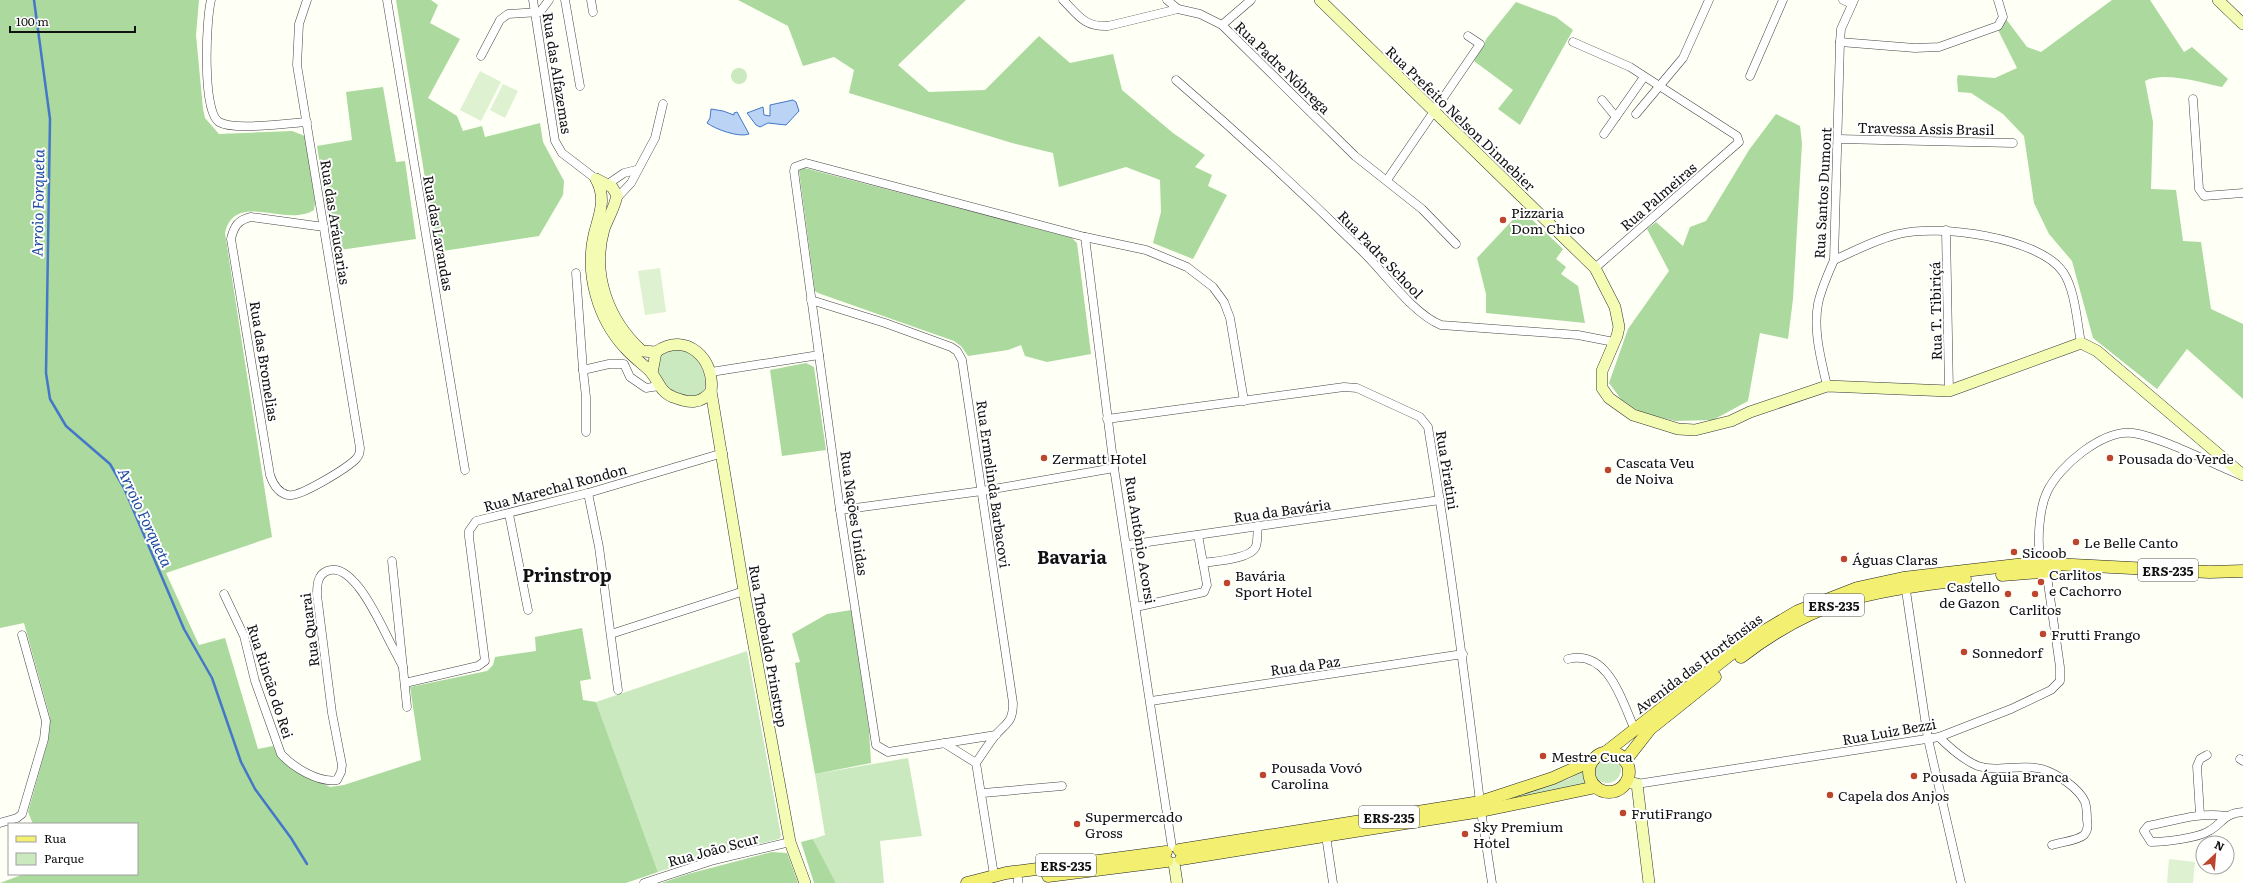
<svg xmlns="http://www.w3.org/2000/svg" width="2243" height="883" font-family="Literata,serif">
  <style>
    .green { fill: #cbe9bf }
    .forest { fill: #acd99e }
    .pitch { fill: #def1d0 }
    .water { fill: #bbd3f4; stroke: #4577c9 }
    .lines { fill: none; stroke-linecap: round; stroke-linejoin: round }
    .stream { stroke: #4577c9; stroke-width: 2.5 }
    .street-casing { stroke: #444; stroke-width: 9 }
    .secondary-casing { stroke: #333; stroke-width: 12 }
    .primary-casing { stroke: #222; stroke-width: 13 }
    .street { stroke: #fff; stroke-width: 8 }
    .secondary { stroke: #f4fcb3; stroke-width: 11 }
    .primary { stroke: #f3f071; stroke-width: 12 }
    .poi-dot { fill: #bd452c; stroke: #fff; stroke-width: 1.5 }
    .labels { text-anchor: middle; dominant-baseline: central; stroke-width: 4; stroke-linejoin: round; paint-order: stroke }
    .shield { fill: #fff; stroke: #585858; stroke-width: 1 }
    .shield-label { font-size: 13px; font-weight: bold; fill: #111 }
    .street-label { font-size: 14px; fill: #111; stroke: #fff }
    .poi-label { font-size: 14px; fill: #111; stroke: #fff; text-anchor: start }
    .water-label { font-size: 15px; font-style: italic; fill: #1d4aa0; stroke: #fff }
    .district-label { font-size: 18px; font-weight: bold; fill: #111; stroke: #fff }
  </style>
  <rect width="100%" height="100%" fill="#fefff5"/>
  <g class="green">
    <circle cx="739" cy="76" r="8"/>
    <path d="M686 349 701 359 707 383 702 393 696 397 672 394 657 376 659 355 664 351Z"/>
    <path d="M747 651 781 836 779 839 700 859 658 872 596 702Z"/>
    <circle cx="1607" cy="769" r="14"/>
    <path d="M908 758 922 836 880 841 884 883H836L813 839 825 835 815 774Z"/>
    <path d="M1584 770 1586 783 1543 795 1499 800 1569 779Z"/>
  </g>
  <g class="forest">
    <path d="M0 0H199L196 35 203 109 205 118 219 134 292 131 305 136 315 202 314 210C286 228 235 190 225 233L272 537 166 573 199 645 225 638 258 749 273 746 278 757 289 767 330 787 344 785 421 760 410 687 487 671 493 665 495 657 536 651 535 637 582 628 591 679 580 681 583 700 596 702 658 872 626 883H0L24 874H137V824H33L28 812 48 741 50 717 24 623 0 628Z"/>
    <path d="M396 0H431L438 5 430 23 460 39 428 98 457 116 463 131 482 126 485 137 540 123 543 142 564 181 563 195 539 236 437 252Z"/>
    <path d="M738 0H966L898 65 929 92 985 90 1039 36 1070 63 1113 54 1122 90 1173 133 1205 155 1195 167 1212 175 1208 186 1227 195 1193 259 1153 243 1161 212 1160 180 1126 167 1059 187 1053 153 1012 143 849 93 854 70 834 57 803 66 788 26Z"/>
    <path d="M2112 0H2150L2184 52 2192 47 2228 79 2222 87C2202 83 2164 71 2145 81L2153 122 2151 189 2176 190 2183 241 2201 242 2211 309 2243 324V399L2187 349 2157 389 2093 338 2072 261 2049 234 2034 203 2024 136 2003 114 1971 93 1958 92 1957 79 1958 75 1995 78 2017 68 1998 30 2006 19 2027 47 2041 52Z"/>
    <path d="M1516 2 1556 17 1573 30 1520 125 1498 109 1513 90 1474 61 1487 38Z"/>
    <path d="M383 87 396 162 405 161 416 239 333 251 317 146 352 140 346 92Z"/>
    <path d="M1776 114 1800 126 1802 143 1793 299 1788 339 1760 333 1748 401 1713 420 1675 421 1640 412 1621 399 1609 383 1628 329 1669 271 1647 229 1656 222 1683 246 1690 227 1706 221 1749 150Z"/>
    <path d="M801 167 1072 238 1077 243 1091 354 1047 362 1025 356 1021 345 1008 350 968 356 961 346 954 341 818 293 815 291 799 171Z"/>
    <path d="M1522 210 1563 249 1556 259 1566 267 1561 274 1578 286 1585 323 1486 313V294L1477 258Z"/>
    <path d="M806 363 814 367 826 450 782 456 770 370Z"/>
    <path d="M851 610 869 730 871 763 815 774 795 663 800 662 792 634 827 614Z"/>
    <path d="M813 839 836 883H814L801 842Z"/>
    <path d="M772 852 787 853 798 883H661L688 874Z"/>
  </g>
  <g class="pitch">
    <path d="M480 71 501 82 481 121 460 110Z"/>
    <path d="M503 84 518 91 505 118 490 110Z"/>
    <path d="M660 268 666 312 645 315 638 271Z"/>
    <path d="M2169 859 2195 862 2193 883H2167Z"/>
  </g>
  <g class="water">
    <path d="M793 100 796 102 799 111 786 125 768 123 760 127 756 125 747 113 763 107 764 115 770 116V105Z"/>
    <path d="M711 109 723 111 734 115V113L737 112 749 134C739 138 715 129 707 123L710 118Z"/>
  </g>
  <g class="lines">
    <path class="stream" d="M34 0 50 119 46 373 50 399 66 426 110 464 124 488 184 629 212 678 241 762 255 789 291 838 307 864"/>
    <g class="street-casing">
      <g id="street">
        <path d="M211 0C206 20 202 112 219 122 234 131 287 123 307 122"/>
        <path d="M307 0 299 24 297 65 360 448C360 453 359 456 356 459 347 468 299 498 288 495 278 493 273 484 270 475L231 239C234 226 238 220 251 217L324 227"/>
        <path d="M387 0 465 470"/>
        <path d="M533 0 555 141 562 153 596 179"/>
        <path d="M565 0 580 86"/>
        <path d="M591 0 593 12"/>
        <path d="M1063 0C1079 16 1084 27 1108 26L1178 9 1200 14 1222 25 1355 156 1422 209 1456 244"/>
        <path d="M1167 0 1178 9"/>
        <path d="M1843 0 1852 4"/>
        <path d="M1222 25 1251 0"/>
        <path d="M1573 42 1630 67 1737 136 1739 142 1595 268"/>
        <path d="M1840 42 1915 48 1939 47 1998 26 2003 17 1998 0"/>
        <path d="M481 56 500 20 508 14 540 12 549 0"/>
        <path d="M1750 76 1783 0"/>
        <path d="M1176 80C1240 135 1302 192 1362 251 1385 273 1413 314 1441 325L1578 335 1614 342"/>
        <path d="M2193 99 2199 189 2204 196 2243 193"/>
        <path d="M1602 100 1616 117"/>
        <path d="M1636 114 1683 58 1709 0"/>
        <path d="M1604 134 1644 77"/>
        <path d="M1838 139 2013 143"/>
        <path d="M1387 180 1480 44 1468 36"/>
        <path d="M608 184 624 173 636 170"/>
        <path d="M616 199 631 183 655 138 663 104"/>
        <path d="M1946 230 1949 391"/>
        <path d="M1085 237 1114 468 1172 847"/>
        <path d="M1834 260C1855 251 1876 239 1899 234 1938 224 2039 237 2063 272 2075 289 2077 322 2081 343"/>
        <path d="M576 273 583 370 609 364H624L630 377 646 388 659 386"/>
        <path d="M811 300 885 323 951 347 957 351 962 360 1013 703C1013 724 1005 723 994 737 988 745 982 754 976 763"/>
        <path d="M583 370 586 397V432"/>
        <path d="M711 372 819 355"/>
        <path d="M1827 386C1821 359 1813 331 1818 304 1821 289 1828 274 1834 260L1840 42 1841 29 1854 0"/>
        <path d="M1107 419 1344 387 1357 388 1420 417 1428 427C1449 552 1465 676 1480 802"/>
        <path d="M588 493 599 547 618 690"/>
        <path d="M840 510 982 491 1114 468"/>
        <path d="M509 514 528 610"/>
        <path d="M1127 545 1440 500"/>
        <path d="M392 561 407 707"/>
        <path d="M1203 563C1216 561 1252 559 1256 546 1258 540 1257 532 1258 526"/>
        <path d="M2042 564C2036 546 2039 509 2047 492 2059 466 2103 429 2133 433 2164 438 2210 463 2240 475"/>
        <path d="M1905 584 1928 739 1961 883"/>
        <path d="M224 594 244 636 255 681 281 754C293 767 318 783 337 780L341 772 342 765 332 713 317 595C317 586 317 575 327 571 353 560 380 623 390 642 394 650 399 659 403 667"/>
        <path d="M1136 607 1204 592 1207 585 1198 535"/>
        <path d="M611 634 744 591"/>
        <path d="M1568 659C1609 649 1622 702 1635 730"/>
        <path d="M405 683 478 666 485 661 469 537V531L476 521 588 493 723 453"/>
        <path d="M1151 701 1463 654"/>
        <path d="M996 735 888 752 876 745 840 510 794 171 795 167 806 163 1085 237 1146 250 1187 267 1213 287 1224 302 1230 318 1244 401"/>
        <path d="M1939 737C1950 748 1963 760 1978 766 1999 773 2021 763 2042 769 2056 773 2079 788 2085 802 2087 808 2087 814 2087 820 2088 825 2088 831 2084 835 2077 841 2061 842 2052 845"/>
        <path d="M944 743 976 763 994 875"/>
        <path d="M2240 759 2243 761"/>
        <path d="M1637 784 1939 737 2011 709 2051 690 2060 681V667L2048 583 2042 572"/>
        <path d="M983 793 1062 786"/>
        <path d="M1481 811 1492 883"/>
        <path d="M2200 815 2197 766 2200 759 2207 755"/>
        <path d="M2226 816C2199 812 2174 821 2148 826L2144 831 2151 842C2165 842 2198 838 2209 831 2223 823 2224 813 2243 812"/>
        <path d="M0 823 17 818 22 814 44 739 46 721 22 635"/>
        <path d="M1326 836 1333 883"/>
        <path d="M1018 879V883"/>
        <path d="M644 883 714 860 790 842"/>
      </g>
    </g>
    <g class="secondary-casing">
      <g id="secondary">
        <path d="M1320 0 1595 268 1615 307 1619 327 1617 336 1602 371V388L1609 398 1633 415 1678 429 1695 430 1731 421 1750 412 1827 386 1949 391 2081 343 2097 351 2243 475"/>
        <path d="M2218 0 2243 24"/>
        <path d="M596 179C607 199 599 215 594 235 585 274 598 319 625 348 632 356 640 362 648 369 658 378 659 392 673 397 688 403 701 405 711 391 716 360 686 330 656 352L652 373"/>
        <path d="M596 179 612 187 617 195C615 207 608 218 604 229 591 274 608 320 642 351L656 352"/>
        <path d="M711 391 744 591 790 842 805 883"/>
        <path d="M1626 782 1637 784 1649 883"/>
        <path d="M1174 863 1177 883"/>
      </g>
    </g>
    <g class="primary-casing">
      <g id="primary">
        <path d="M2002 575 2055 571"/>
        <path d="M1741 657C1771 634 1808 612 1845 601 1884 589 1926 585 1965 579"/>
        <path d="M1606 752 1749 640 1798 611 1857 588 1903 578 2034 563 2209 572 2243 571"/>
        <circle cx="1609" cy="772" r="20"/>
        <path d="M1625 761 1650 729 1715 677"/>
        <path d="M1179 850 1480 802 1553 778 1593 760"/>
        <path d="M1181 859 1481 811 1596 787"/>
        <path d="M1048 876 1167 861"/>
        <path d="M967 883 1006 873 1166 852"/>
      </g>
    </g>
    <use href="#street" class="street"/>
    <use href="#secondary" class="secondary"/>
    <use href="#primary" class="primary"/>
  </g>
  <g class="poi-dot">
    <circle cx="1503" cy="220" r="4"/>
    <circle cx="1044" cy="458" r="4"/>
    <circle cx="2110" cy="458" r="4"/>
    <circle cx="1608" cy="470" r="4"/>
    <circle cx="2076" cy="542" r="4"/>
    <circle cx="2014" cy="552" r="4"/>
    <circle cx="1844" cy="559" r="4"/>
    <circle cx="2041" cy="582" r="4"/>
    <circle cx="1227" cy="583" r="4"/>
    <circle cx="2008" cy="594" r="4"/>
    <circle cx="2035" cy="594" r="4"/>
    <circle cx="2043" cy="634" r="4"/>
    <circle cx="1964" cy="652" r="4"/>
    <circle cx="1543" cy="756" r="4"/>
    <circle cx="1263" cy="775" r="4"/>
    <circle cx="1914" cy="776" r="4"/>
    <circle cx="1830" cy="795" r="4"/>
    <circle cx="1623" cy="813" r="4"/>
    <circle cx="1077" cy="824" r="4"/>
    <circle cx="1465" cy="834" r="4"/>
  </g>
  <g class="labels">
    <g class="shield">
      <rect x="2138" y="559" width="60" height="22" rx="3"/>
      <rect x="1804" y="594" width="60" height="22" rx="3"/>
      <rect x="1359" y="806" width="60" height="22" rx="3"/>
      <rect x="1036" y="854" width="60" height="22" rx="3"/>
    </g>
    <g class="shield-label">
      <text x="2168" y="570">ERS-235</text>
      <text x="1834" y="605">ERS-235</text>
      <text x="1389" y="817">ERS-235</text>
      <text x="1066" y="865">ERS-235</text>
    </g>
    <g class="street-label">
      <text transform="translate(1283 67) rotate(44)">Rua Padre Nóbrega</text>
      <text transform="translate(558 73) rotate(81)">Rua das Alfazemas</text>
      <text transform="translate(1461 118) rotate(44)">Rua Prefeito Nelson Dinnebier</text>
      <text transform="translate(1926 128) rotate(1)">Travessa Assis Brasil</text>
      <text transform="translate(1822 193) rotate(-87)">Rua Santos Dumont</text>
      <text transform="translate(1658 196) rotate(-41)">Rua Palmeiras</text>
      <text transform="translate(336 222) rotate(81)">Rua das Aráucarias</text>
      <text transform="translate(439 233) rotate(80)">Rua das Lavandas</text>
      <text transform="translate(1381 254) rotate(46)">Rua Padre School</text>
      <text transform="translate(1935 311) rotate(-91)">Rua T. Tibiriçá</text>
      <text transform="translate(265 361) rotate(81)">Rua das Bromelias</text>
      <text transform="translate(1448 470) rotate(81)">Rua Piratini</text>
      <text transform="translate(994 484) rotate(82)">Rua Ermelinda Barbacovi</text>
      <text transform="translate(555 487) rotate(-15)">Rua Marechal Rondon</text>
      <text transform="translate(1282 510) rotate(-8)">Rua da Bavária</text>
      <text transform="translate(855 513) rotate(82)">Rua Nações Unidas</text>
      <text transform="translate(1141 540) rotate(81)">Rua Antônio Acorsi</text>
      <text transform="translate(309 630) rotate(-97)">Rua Quarai</text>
      <text transform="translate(769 646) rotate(80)">Rua Theobaldo Prinstrop</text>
      <text transform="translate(1698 663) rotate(-37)">Avenida das Hortênsias</text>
      <text transform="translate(1305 665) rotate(-8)">Rua da Paz</text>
      <text transform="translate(271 681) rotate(72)">Rua Rincão do Rei</text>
      <text transform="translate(1889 731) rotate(-10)">Rua Luiz Bezzi</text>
      <text transform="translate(713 849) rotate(-15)">Rua João Scur</text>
    </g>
    <g class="poi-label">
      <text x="1511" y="212">Pizzaria<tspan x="1511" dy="16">Dom Chico</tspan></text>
      <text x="1052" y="458">Zermatt Hotel</text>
      <text x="2118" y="458">Pousada do Verde</text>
      <text x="1616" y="462">Cascata Veu<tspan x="1616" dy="16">de Noiva</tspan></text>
      <text x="2084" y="542">Le Belle Canto</text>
      <text x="2022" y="552">Sicoob</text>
      <text x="1852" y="559">Águas Claras</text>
      <text x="2049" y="574">Carlitos<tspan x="2049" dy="16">e Cachorro</tspan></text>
      <text x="1235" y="575">Bavária<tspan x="1235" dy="16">Sport Hotel</tspan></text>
      <text x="2000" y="586" text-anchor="end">Castello<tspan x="2000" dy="16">de Gazon</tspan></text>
      <text x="2035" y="609" text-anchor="middle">Carlitos</text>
      <text x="2051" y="634">Frutti Frango</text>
      <text x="1972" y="652">Sonnedorf</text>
      <text x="1551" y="756">Mestre Cuca</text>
      <text x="1271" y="767">Pousada Vovó<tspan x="1271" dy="16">Carolina</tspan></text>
      <text x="1922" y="776">Pousada Águia Branca</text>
      <text x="1838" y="795">Capela dos Anjos</text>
      <text x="1631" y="813">FrutiFrango</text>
      <text x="1085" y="816">Supermercado<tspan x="1085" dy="16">Gross</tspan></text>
      <text x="1473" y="826">Sky Premium<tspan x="1473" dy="16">Hotel</tspan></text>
    </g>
    <g class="water-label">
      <text transform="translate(37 203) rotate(-89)">Arroio Forqueta</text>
      <text transform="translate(146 517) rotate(65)">Arroio Forqueta</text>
    </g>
    <g class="district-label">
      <text x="1072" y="556">Bavaria</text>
      <text x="567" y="574">Prinstrop</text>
    </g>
  </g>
  <rect x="8" y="823" width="130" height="52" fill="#ffffff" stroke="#a0a0a0"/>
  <rect x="16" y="836" width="20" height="6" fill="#f3f071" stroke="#a0a0a0"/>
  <text x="44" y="843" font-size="12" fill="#111111">Rua</text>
  <rect x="16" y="853" width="20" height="12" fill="#cbe9bf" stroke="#a0a0a0"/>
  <text x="44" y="863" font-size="12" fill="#111111">Parque</text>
  <g transform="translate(2215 855) rotate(26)"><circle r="19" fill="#ffffff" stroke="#a0a0a0"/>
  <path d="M0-3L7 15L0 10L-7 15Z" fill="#bd452c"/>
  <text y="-6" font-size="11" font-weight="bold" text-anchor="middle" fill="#111111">N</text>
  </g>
  <path d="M10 26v6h125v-6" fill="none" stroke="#111111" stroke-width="2"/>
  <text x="16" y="26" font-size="12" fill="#111111" stroke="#ffffff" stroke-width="3" paint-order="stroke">100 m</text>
</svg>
